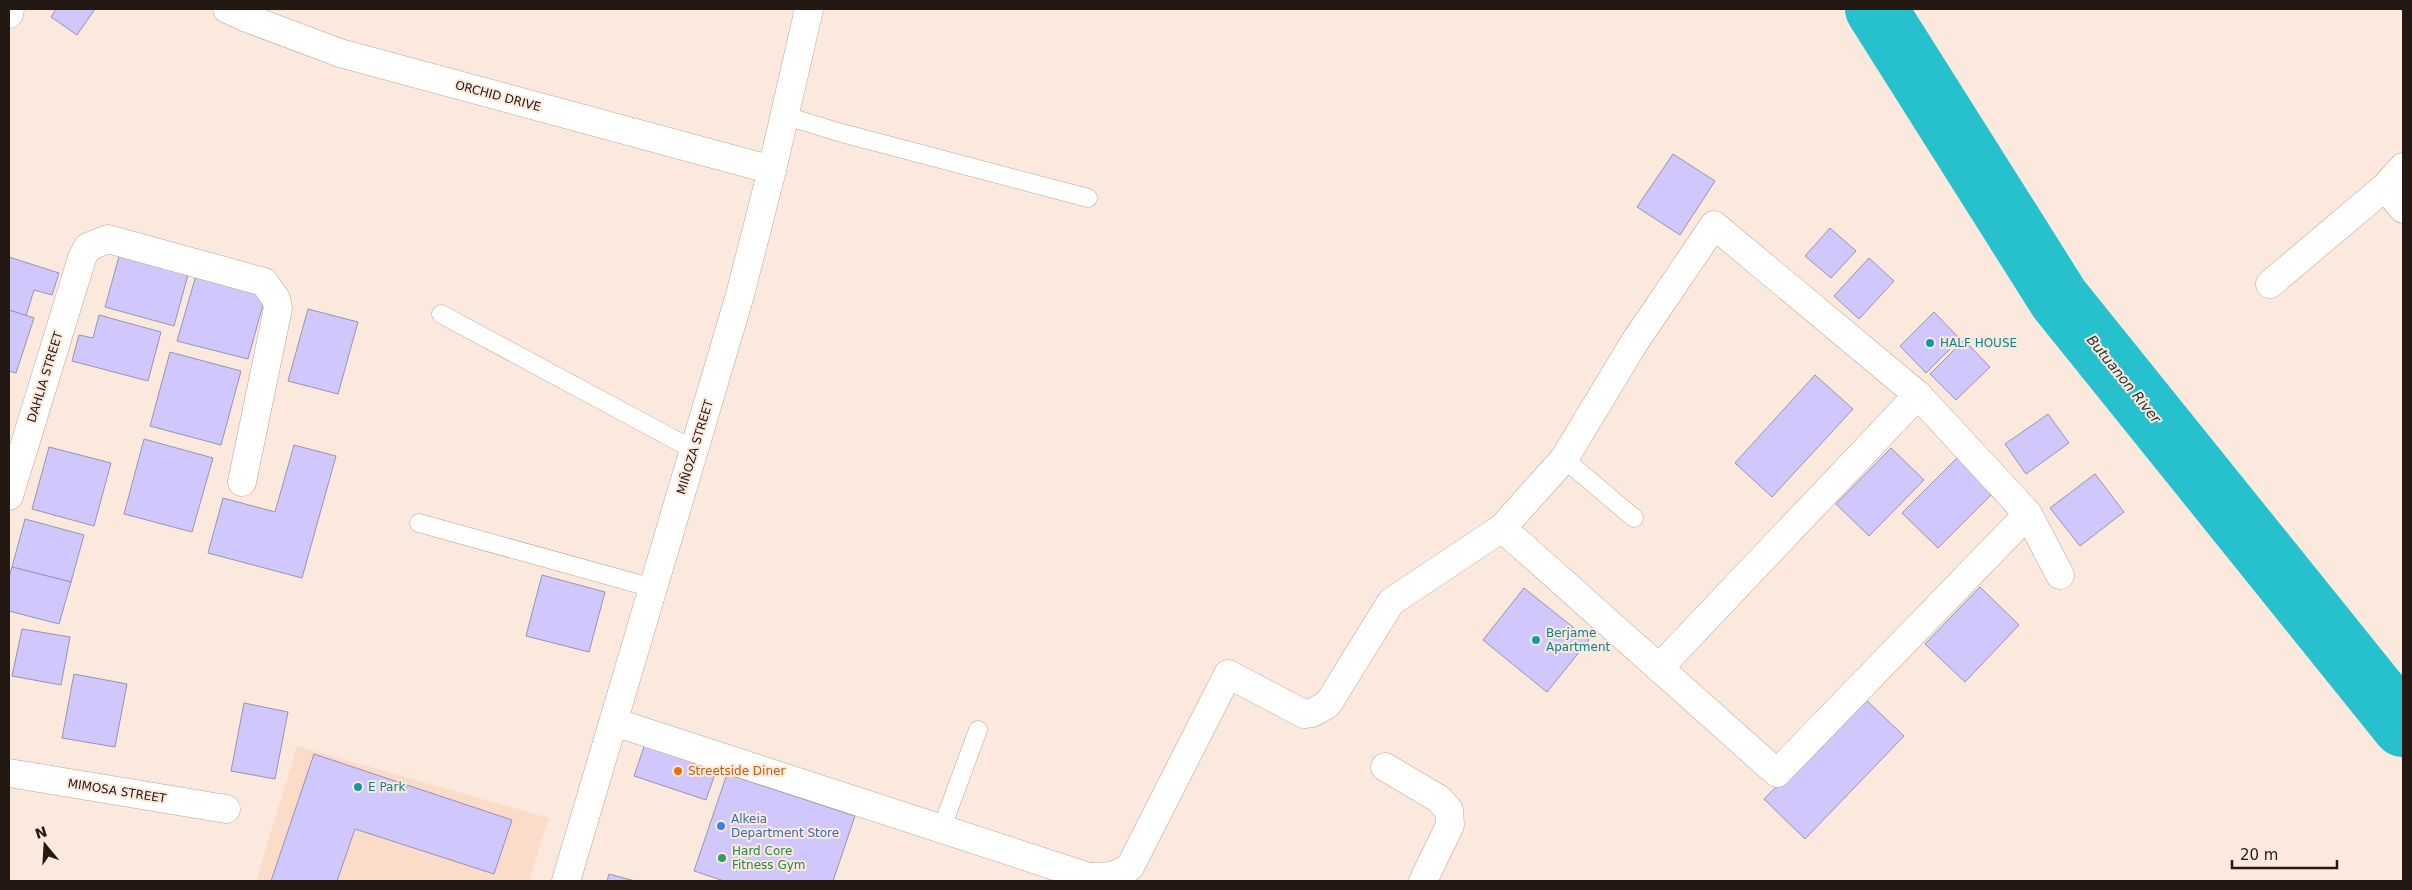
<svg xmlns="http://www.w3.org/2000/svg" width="2412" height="890" font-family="'DejaVu Sans',sans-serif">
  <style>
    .built { fill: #fbdcc9 }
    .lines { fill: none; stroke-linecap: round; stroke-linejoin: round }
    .river { stroke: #27c1ce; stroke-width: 62 }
    .building { fill: #d0c8fc; stroke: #9793b0 }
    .lane-casing { stroke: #bfa290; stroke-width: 19 }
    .street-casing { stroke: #bfa290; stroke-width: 29 }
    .secondary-casing { stroke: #bfa290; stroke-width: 29 }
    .lane { stroke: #fff; stroke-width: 18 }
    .street { stroke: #fff; stroke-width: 28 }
    .secondary { stroke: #fff; stroke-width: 28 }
    .culture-dot { fill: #0f9aa8; stroke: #fce9de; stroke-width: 2 }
    .food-dot { fill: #e8710a; stroke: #fce9de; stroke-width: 2 }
    .shop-dot { fill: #3f7fe0; stroke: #fce9de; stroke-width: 2 }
    .leisure-dot { fill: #2e9e5b; stroke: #fce9de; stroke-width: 2 }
    .labels { text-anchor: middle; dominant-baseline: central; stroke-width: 4; stroke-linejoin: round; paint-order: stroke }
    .street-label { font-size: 12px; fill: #241912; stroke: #fce9de }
    .culture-label { font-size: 12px; fill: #0d838f; stroke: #fce9de; text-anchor: start }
    .food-label { font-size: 12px; fill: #c56008; stroke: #fce9de; text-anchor: start }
    .shop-label { font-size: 12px; fill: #366cbe; stroke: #fce9de; text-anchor: start }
    .leisure-label { font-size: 12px; fill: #27864d; stroke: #fce9de; text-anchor: start }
    .water-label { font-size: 14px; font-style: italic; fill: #1b3335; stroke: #fce9de }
  </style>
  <rect width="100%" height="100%" fill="#fce9de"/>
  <path class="built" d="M297 746 549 818 529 881H256Z"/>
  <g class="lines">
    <path class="river" d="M1876 9 2059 299 2403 726"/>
  </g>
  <g class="building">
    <path d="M56 9H95L77 35 51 17Z"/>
    <path d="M1673 154 1715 181 1680 235 1637 207Z"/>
    <path d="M1830 228 1856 251 1831 278 1805 256Z"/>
    <path d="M120 253 189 271 174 326 105 307Z"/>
    <path d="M9 257 59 273 52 295 34 290 26 316 9 310Z"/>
    <path d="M1869 258 1894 281 1859 319 1834 296Z"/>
    <path d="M197 272 267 290 248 359 177 341Z"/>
    <path d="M308 309 358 322 338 394 288 381Z"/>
    <path d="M9 310 34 318 16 373 9 371Z"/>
    <path d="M1934 312 1960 339 1926 373 1900 346Z"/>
    <path d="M99 315 161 332 148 381 72 361 79 335 93 338Z"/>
    <path d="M1964 340 1990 367 1956 400 1930 374Z"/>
    <path d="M170 352 241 371 221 445 150 426Z"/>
    <path d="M1815 375 1853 409 1772 497 1735 463Z"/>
    <path d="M2048 414 2069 443 2026 474 2005 444Z"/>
    <path d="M144 439 213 458 192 532 124 514Z"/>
    <path d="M294 445 336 456 302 578 208 553 223 498 275 512Z"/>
    <path d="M49 447 111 463 94 526 32 509Z"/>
    <path d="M1891 448 1924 480 1869 536 1836 504Z"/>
    <path d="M1958 457 1994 492 1938 548 1902 513Z"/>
    <path d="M2095 474 2124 512 2080 546 2050 508Z"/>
    <path d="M25 519 84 535 71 582 12 567Z"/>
    <path d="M12 567 71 582 59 624 9 611V577Z"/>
    <path d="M542 575 605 592 589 652 526 636Z"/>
    <path d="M1980 587 2019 625 1965 682 1925 644Z"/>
    <path d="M1524 588 1589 640 1547 692 1483 640Z"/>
    <path d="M22 629 70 637 61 685 12 676Z"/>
    <path d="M74 674 127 684 115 747 62 738Z"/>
    <path d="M1864 698 1904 736 1805 839 1764 799Z"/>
    <path d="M244 703 288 712 275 779 231 771Z"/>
    <path d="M646 741 718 765 706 800 634 776Z"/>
    <path d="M314 754 512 820 494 874 355 829 337 881H271Z"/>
    <path d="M727 774 855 816 833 881H724L694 871Z"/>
    <path d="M609 874 635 881H607Z"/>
  </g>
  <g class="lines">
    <g class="lane-casing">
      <g id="lane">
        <path d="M783 115 838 132 1088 198"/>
        <path d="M441 314 694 450"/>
        <path d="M1564 459 1634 518"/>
        <path d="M419 523 653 588"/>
        <path d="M941 830 978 730"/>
      </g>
    </g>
    <g class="street-casing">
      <g id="street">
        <path d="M227 9 247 18 340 53 772 170"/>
        <path d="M9 14 10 9"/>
        <path d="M2385 187 2403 209"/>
        <path d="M2270 284 2385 187 2403 167"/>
        <path d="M9 496 82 258 88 247 108 239 264 282 276 299 278 308 242 482"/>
        <path d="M1502 528 1777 773 2028 514"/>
        <path d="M1659 668 1918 395"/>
        <path d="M614 722 1089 877 1113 876 1130 867 1228 674 1304 714 1312 713 1328 704 1391 602 1502 528 1564 459 1634 343 1714 225 1918 395 2028 514 2060 575"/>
        <path d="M1385 767 1439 799 1449 810 1450 825 1423 881"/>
        <path d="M9 773 226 809"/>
      </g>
    </g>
    <g class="secondary-casing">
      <path id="secondary" d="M566 881 740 295 772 170 809 9"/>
    </g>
    <use href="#lane" class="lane"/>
    <use href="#street" class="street"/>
    <use href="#secondary" class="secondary"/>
  </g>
  <g class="culture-dot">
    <circle cx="1930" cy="343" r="5"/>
    <circle cx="1536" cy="640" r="5"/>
    <circle cx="358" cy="787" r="5"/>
  </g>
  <circle class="food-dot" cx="678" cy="771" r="5"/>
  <circle class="shop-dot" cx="721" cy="826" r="5"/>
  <circle class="leisure-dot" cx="722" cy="858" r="5"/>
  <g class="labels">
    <g class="street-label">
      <text transform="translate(498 96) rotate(15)">ORCHID DRIVE</text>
      <text transform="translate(45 377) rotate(-73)">DAHLIA STREET</text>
      <text transform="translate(695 447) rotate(-73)">MIÑOZA STREET</text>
      <text transform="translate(117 791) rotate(9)">MIMOSA STREET</text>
    </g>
    <g class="culture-label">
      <text x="1940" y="343">HALF HOUSE</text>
      <text x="1546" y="633">Berjame<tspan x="1546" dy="14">Apartment</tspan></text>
      <text x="368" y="787">E Park</text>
    </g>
    <g class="food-label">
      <text x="688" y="771">Streetside Diner</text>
    </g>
    <g class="shop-label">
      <text x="731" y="819">Alkeia<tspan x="731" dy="14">Department Store</tspan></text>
    </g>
    <g class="leisure-label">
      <text x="732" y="851">Hard Core<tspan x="732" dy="14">Fitness Gym</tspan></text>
    </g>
    <g class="water-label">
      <text transform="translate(2124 379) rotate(51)">Butuanon River</text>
    </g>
  </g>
  <rect width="2412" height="890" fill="none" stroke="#241912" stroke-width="20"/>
  <g transform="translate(45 845) rotate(342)" stroke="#fce9de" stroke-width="4" paint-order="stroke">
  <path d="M0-4L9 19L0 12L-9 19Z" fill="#241912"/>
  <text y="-8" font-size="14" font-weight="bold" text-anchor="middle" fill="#241912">N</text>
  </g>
  <path d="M2232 860v8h105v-8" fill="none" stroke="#241912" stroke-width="2.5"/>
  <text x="2240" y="860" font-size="15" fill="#241912" stroke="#fce9de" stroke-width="4" paint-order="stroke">20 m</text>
</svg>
